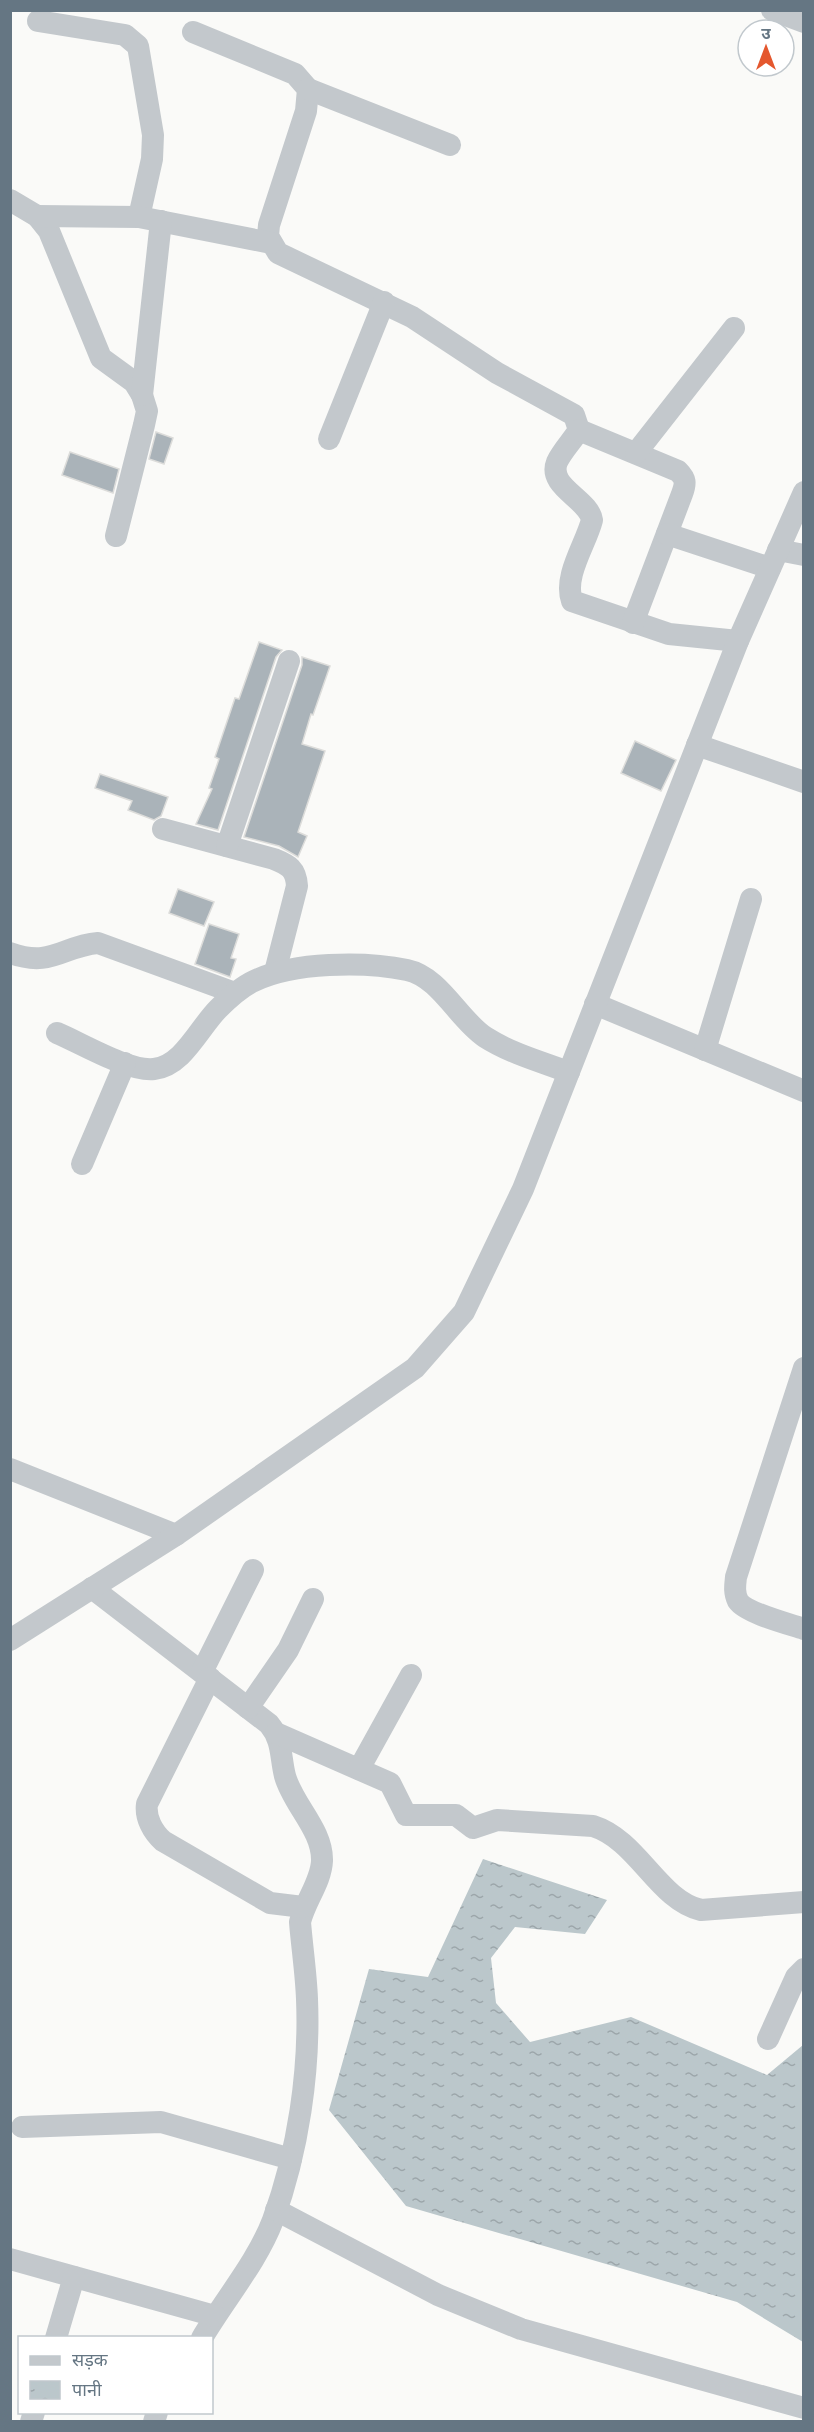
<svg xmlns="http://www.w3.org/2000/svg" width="814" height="2432" font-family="Ubuntu,'Noto Sans Devanagari',sans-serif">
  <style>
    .water { fill: url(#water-ripples) }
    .building { fill: #aab3b9; stroke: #dcdcda; stroke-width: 1.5 }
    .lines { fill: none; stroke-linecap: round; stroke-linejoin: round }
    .minor { stroke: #c3c8cc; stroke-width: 22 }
  </style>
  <defs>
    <pattern id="water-ripples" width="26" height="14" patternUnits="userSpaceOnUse" patternTransform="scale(1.5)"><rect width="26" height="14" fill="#bbc7cb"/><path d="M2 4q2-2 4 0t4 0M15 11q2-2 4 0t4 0" fill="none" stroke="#9ca6aa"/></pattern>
  </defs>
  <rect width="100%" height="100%" fill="#fafaf8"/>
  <path class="water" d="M483 1859 607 1900 585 1934 515 1927 491 1958 496 2003 530 2042 631 2017 767 2075 803 2045V2342L737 2302 406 2206 329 2110 369 1969 428 1977Z"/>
  <g class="building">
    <path d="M156 432 173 438 164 464 149 459Z"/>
    <path d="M70 452 119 469 113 493 62 475Z"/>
    <path d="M259 642 282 650 276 657 218 830 196 824 212 789 209 788 219 759 215 757 235 698 239 699Z"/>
    <path d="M302 657 330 666 313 715 311 714 302 744 325 751 298 832 307 836 298 857 279 846 244 837 302 665Z"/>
    <path d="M635 741 676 760 661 791 621 773Z"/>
    <path d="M100 774 168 797 161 816 154 820 128 810 132 801 95 788Z"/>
    <path d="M178 889 214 902 204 926 169 913Z"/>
    <path d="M209 924 239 934 231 958 236 959 230 977 195 964Z"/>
  </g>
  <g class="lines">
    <g class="minor">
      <path d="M772 10 804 22"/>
      <path d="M38 21 125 35 138 46 153 135 152 159 139 217"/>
      <path d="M193 32 295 74 308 89 306 111 269 225 268 236 278 253 412 317 497 373 574 415 579 430C572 441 562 451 557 462 547 487 589 499 592 520 586 544 563 576 572 601L669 634 738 641"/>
      <path d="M308 89 450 145"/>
      <path d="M10 200 37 216 49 231 101 358 134 382 142 395 147 411 144 425 116 536"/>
      <path d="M37 216 139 217 271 243"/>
      <path d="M142 395 161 221"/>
      <path d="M579 430 678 471C686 479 686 483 682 494L633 623"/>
      <path d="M329 439 384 302"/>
      <path d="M636 453 734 328"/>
      <path d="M667 534 770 568"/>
      <path d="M778 550 804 555"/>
      <path d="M697 745 804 782"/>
      <path d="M163 829 274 859C289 865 296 869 297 886L275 972"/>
      <path d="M227 846 289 661"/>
      <path d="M10 953C52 968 62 946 98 943L235 993"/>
      <path d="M595 1004 804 1091"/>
      <path d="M57 1033C81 1043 129 1072 154 1069 183 1066 199 1028 218 1009 229 998 241 987 254 981 293 962 364 961 407 970 440 977 458 1019 485 1037 510 1053 541 1062 569 1072"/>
      <path d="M705 1050 751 899"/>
      <path d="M82 1164 125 1063"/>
      <path d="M804 1368 736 1577C735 1586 734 1593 738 1601 746 1613 789 1624 804 1629"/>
      <path d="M10 1469 176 1535"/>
      <path d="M92 1588 269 1724C283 1741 280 1756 285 1776 293 1805 323 1830 322 1861 321 1882 305 1901 300 1922 302 1947 306 1973 307 1999 310 2071 298 2152 273 2220 257 2262 225 2299 202 2338"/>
      <path d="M10 1640 176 1535 415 1368 464 1312 523 1189 738 641 804 492"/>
      <path d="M202 1672 253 1570"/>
      <path d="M210 1678 147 1804C145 1818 153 1832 163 1841L270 1903 303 1907"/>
      <path d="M248 1708 288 1650 313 1599"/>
      <path d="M276 1733 390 1783 406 1815H456L473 1828 497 1820 593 1826C638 1840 658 1900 701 1910L804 1902"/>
      <path d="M359 1769 411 1675"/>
      <path d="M768 2039 796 1977 804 1969"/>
      <path d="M22 2127 161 2122 291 2159"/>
      <path d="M276 2210 438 2295 521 2329 804 2408"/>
      <path d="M10 2259 215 2316"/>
      <path d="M56 2338 74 2277"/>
      <path d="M31 2422 34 2412"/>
      <path d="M154 2422 157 2412"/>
    </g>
  </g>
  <rect width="814" height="2432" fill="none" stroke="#657683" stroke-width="24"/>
  <rect x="18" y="2336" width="195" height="78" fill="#ffffff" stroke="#c1c8cd" stroke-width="1.5"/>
  <rect x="30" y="2356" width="30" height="9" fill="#c3c8cc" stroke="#c1c8cd" stroke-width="1.5"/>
  <text x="72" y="2366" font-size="18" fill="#657683">सड़क</text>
  <rect x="30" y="2381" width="30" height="18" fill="url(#water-ripples)" stroke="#c1c8cd" stroke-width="1.5"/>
  <text x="72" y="2396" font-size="18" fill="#657683">पानी</text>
  <g transform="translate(766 48)"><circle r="28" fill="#ffffff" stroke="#c1c8cd" stroke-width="1.5"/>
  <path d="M0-4.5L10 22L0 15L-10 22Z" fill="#e4572e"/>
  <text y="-9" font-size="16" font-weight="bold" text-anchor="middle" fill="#657683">उ</text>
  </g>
</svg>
